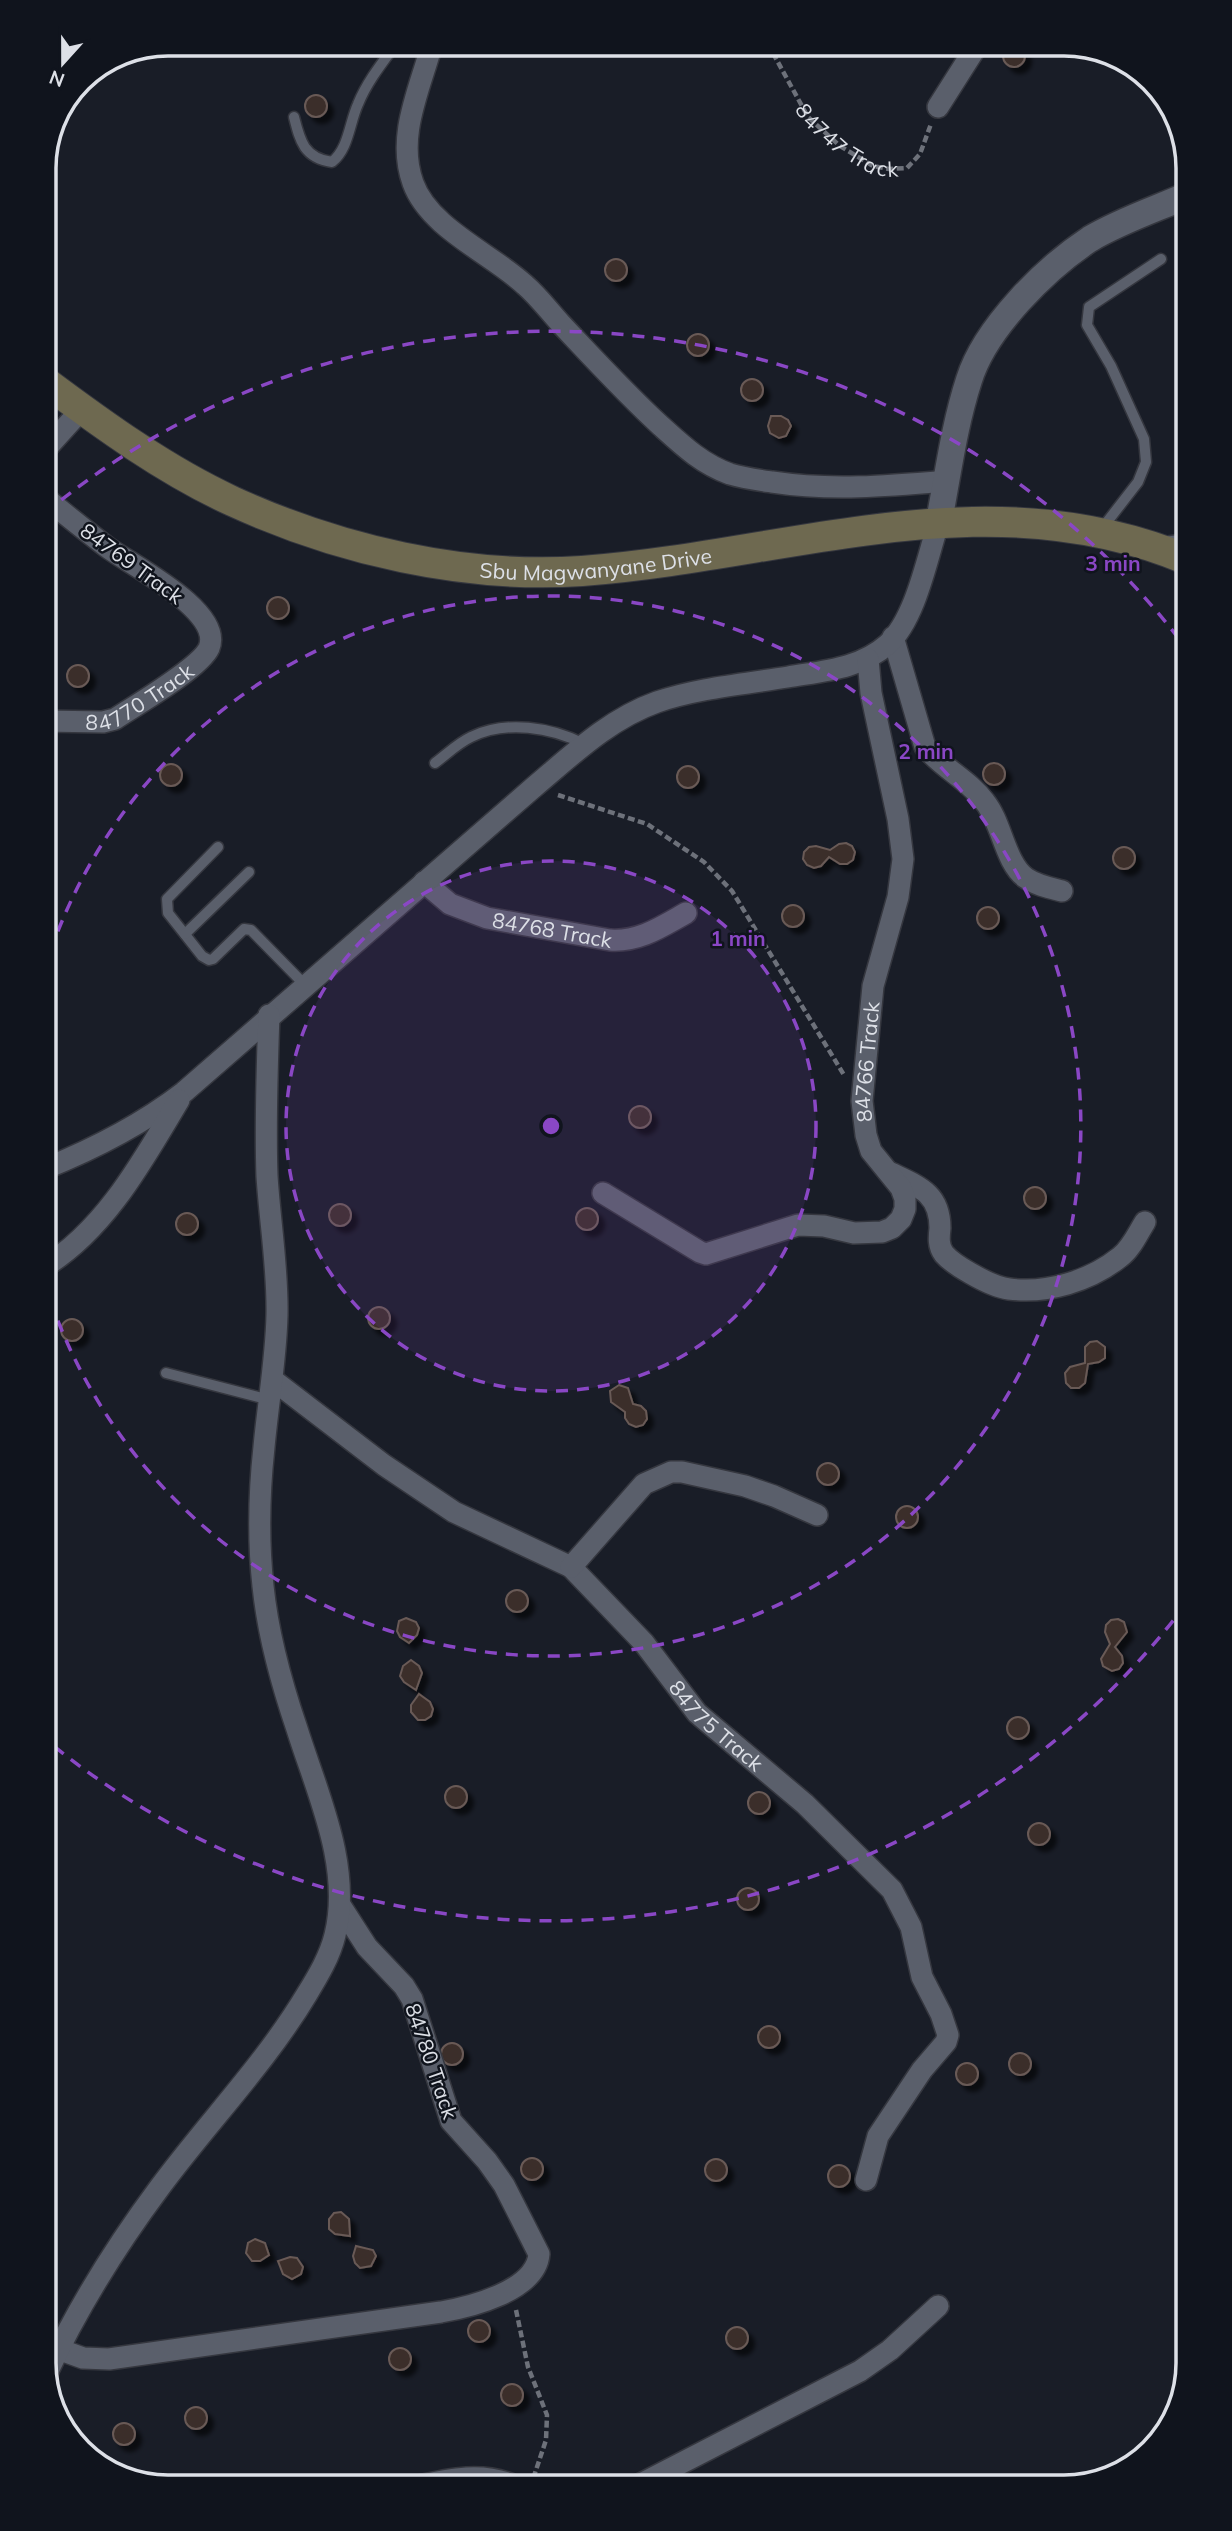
<svg xmlns="http://www.w3.org/2000/svg" width="1232" height="2531" font-family="Mulish,sans-serif">
  <style>
    .building { fill: #3b2e2b; stroke: #695a56; stroke-width: 2; filter: url(#shadow) }
    .lines { fill: none; stroke-linecap: round; stroke-linejoin: round }
    .service-casing { stroke: #35373f; stroke-width: 13 }
    .minor-casing { stroke: #35373f; stroke-width: 24 }
    .tertiary-casing { stroke: #35373f; stroke-width: 29 }
    .secondary-casing { stroke: #35373f; stroke-width: 32 }
    .path { stroke: #6d717a; stroke-width: 4.5; stroke-dasharray: 7 3.5; stroke-linecap: butt }
    .service { stroke: #5a5f6b; stroke-width: 10 }
    .minor { stroke: #5a5f6b; stroke-width: 21 }
    .tertiary { stroke: #5a5f6b; stroke-width: 26 }
    .secondary { stroke: #6e6950; stroke-width: 30 }
    .ring { fill: none; stroke: #8a47c5; stroke-width: 3.5; stroke-dasharray: 12 9 }
    .labels { text-anchor: middle; dominant-baseline: central; stroke-width: 5; stroke-linejoin: round; paint-order: stroke }
    .street-label { font-size: 21px; fill: #dde0e7; stroke: #10141d }
    .rim { fill: none; stroke: #dde0e7; stroke-width: 3.5 }
    .centre { fill: #8a47c5; stroke: #10141d; stroke-width: 3.5 }
    .ring-label { font-size: 21px; text-anchor: middle; font-weight: bold; fill: #8a47c5; stroke: #10141d; stroke-width: 5; stroke-linejoin: round; paint-order: stroke }
  </style>
  <defs>
    <filter id="shadow"><feDropShadow dx="6" dy="6" stdDeviation="2" flood-color="#0009"/></filter>
  </defs>
  <rect width="100%" height="100%" fill="#191d27"/>
  <g class="building">
    <circle cx="1014" cy="56" r="11"/>
    <circle cx="316" cy="106" r="11"/>
    <circle cx="616" cy="270" r="11"/>
    <circle cx="698" cy="345" r="11"/>
    <circle cx="752" cy="390" r="11"/>
    <path d="M771 416H781L788 420 791 426 786 436 779 438 770 433 768 426Z"/>
    <circle cx="278" cy="608" r="11"/>
    <circle cx="78" cy="676" r="11"/>
    <circle cx="994" cy="774" r="11"/>
    <circle cx="171" cy="775" r="11"/>
    <circle cx="688" cy="777" r="11"/>
    <path d="M846 843 852 846 855 852 853 860 847 864H840L829 857 821 866 814 868 807 865 803 859 804 852 809 847 816 846 830 850 839 844Z"/>
    <circle cx="1124" cy="858" r="11"/>
    <circle cx="793" cy="916" r="11"/>
    <circle cx="988" cy="918" r="11"/>
    <circle cx="640" cy="1117" r="11"/>
    <circle cx="1035" cy="1198" r="11"/>
    <circle cx="340" cy="1215" r="11"/>
    <circle cx="587" cy="1219" r="11"/>
    <circle cx="187" cy="1224" r="11"/>
    <circle cx="379" cy="1318" r="11"/>
    <circle cx="72" cy="1330" r="11"/>
    <path d="M1097 1341 1105 1347V1358L1099 1362 1088 1364 1085 1383 1079 1388H1071L1066 1383 1065 1373 1070 1367 1085 1363V1347L1090 1342Z"/>
    <path d="M619 1385 628 1388 633 1404 641 1406 646 1411 647 1419 643 1425 636 1427 629 1424 625 1418V1412L611 1402 610 1391Z"/>
    <circle cx="828" cy="1474" r="11"/>
    <circle cx="907" cy="1517" r="11"/>
    <circle cx="517" cy="1601" r="11"/>
    <path d="M406 1618 416 1622 419 1628 417 1635 409 1643 400 1637 397 1631 399 1621Z"/>
    <path d="M1118 1619 1124 1622 1127 1632 1115 1647 1122 1656 1123 1663 1119 1669 1112 1671 1103 1666 1101 1659 1110 1644 1105 1632 1106 1625 1111 1620Z"/>
    <path d="M411 1660 419 1666 422 1673 416 1690 404 1682 400 1676 403 1666Z"/>
    <path d="M419 1694 430 1702 433 1709 431 1716 425 1720H418L411 1712V1705Z"/>
    <circle cx="1018" cy="1728" r="11"/>
    <circle cx="456" cy="1797" r="11"/>
    <circle cx="759" cy="1803" r="11"/>
    <circle cx="1039" cy="1834" r="11"/>
    <circle cx="748" cy="1899" r="11"/>
    <circle cx="769" cy="2037" r="11"/>
    <circle cx="452" cy="2054" r="11"/>
    <circle cx="1020" cy="2064" r="11"/>
    <circle cx="967" cy="2074" r="11"/>
    <circle cx="532" cy="2169" r="11"/>
    <circle cx="716" cy="2170" r="11"/>
    <circle cx="839" cy="2176" r="11"/>
    <path d="M341 2212 349 2219 350 2236 335 2234 329 2229V2219L334 2213Z"/>
    <path d="M255 2239 265 2243 269 2255 260 2261H252L246 2253 248 2243Z"/>
    <path d="M356 2246 373 2250 376 2256 371 2266 360 2268 355 2263 353 2256Z"/>
    <path d="M290 2257 297 2258 303 2267 301 2274 292 2279 283 2274 278 2261Z"/>
    <circle cx="479" cy="2331" r="11"/>
    <circle cx="737" cy="2338" r="11"/>
    <circle cx="400" cy="2359" r="11"/>
    <circle cx="512" cy="2395" r="11"/>
    <circle cx="196" cy="2418" r="11"/>
    <circle cx="124" cy="2434" r="11"/>
  </g>
  <g class="lines">
    <g class="service-casing">
      <g id="service">
        <path d="M294 117C300 141 304 158 332 162 349 148 349 124 358 104 367 82 382 63 396 44"/>
        <path d="M1100 531 1138 482 1146 462 1144 439 1111 366 1087 325 1089 307 1161 259"/>
        <path d="M1164 542 1188 539"/>
        <path d="M435 763C447 754 458 743 471 737 506 720 551 727 584 744"/>
        <path d="M218 847 167 899 168 913 202 956 209 960 213 959 244 929 251 930 305 985"/>
        <path d="M185 934 249 872"/>
        <path d="M166 1373 270 1400"/>
      </g>
    </g>
    <g class="minor-casing">
      <g id="minor">
        <path d="M432 44C420 89 396 136 413 183 429 228 492 254 525 285 538 296 549 311 561 324 594 359 626 394 661 426 683 446 702 464 730 474 743 478 758 480 772 482 831 491 888 486 946 481"/>
        <path d="M938 107 978 44"/>
        <path d="M44 451 82 409"/>
        <path d="M893 637 925 747C942 768 969 780 985 802 1002 823 1005 863 1026 878 1036 885 1050 888 1062 891"/>
        <path id="s2" d="M44 721 103 722 115 719C136 705 200 668 209 648 224 611 131 565 107 547 86 531 65 514 44 497"/>
        <path id="s3" d="M424 882 450 904 487 918 610 940C639 942 661 927 686 913"/>
        <path d="M44 1169C94 1149 141 1125 184 1092L534 787C572 755 609 719 657 702 698 688 745 684 788 677 823 671 860 669 888 644 916 618 927 558 939 521"/>
        <path d="M891 1173C918 1186 940 1193 940 1228 939 1237 938 1246 944 1254 951 1262 961 1268 970 1273 982 1280 995 1287 1009 1289 1047 1294 1090 1281 1120 1257 1131 1249 1138 1233 1145 1222"/>
        <path id="s4" d="M603 1193 700 1252 706 1254 798 1225 824 1226 854 1233 882 1232 892 1228 901 1219 905 1209V1199L901 1188 871 1151 866 1135 862 1101 873 986 898 897 903 859 898 819 871 693 868 659"/>
        <path d="M44 1267C106 1229 143 1160 179 1100"/>
        <path id="s5" d="M273 1380 384 1465 454 1512 571 1567 644 1643 697 1713 805 1804 892 1890 911 1927 922 1977 941 2014 948 2035 946 2042 922 2070 878 2136 866 2180"/>
        <path d="M571 1567 644 1484 671 1472H682L745 1486 774 1496 817 1515"/>
        <path d="M58 2349 83 2358 109 2359 441 2312C470 2307 536 2291 539 2254L504 2185 487 2161 451 2121 412 1999 404 1986 367 1947 340 1905"/>
        <path d="M46 2375C77 2309 116 2246 160 2187 208 2122 265 2064 307 1994 318 1976 330 1956 335 1935 352 1866 317 1793 297 1729 281 1682 268 1635 263 1586 258 1540 259 1493 264 1447 268 1403 276 1360 277 1315 278 1269 270 1223 267 1176 265 1122 267 1069 269 1015"/>
        <path d="M415 2487C449 2479 484 2471 517 2487"/>
        <path d="M635 2487 860 2371 890 2350 938 2306"/>
      </g>
    </g>
    <g class="tertiary-casing">
      <path id="tertiary" d="M939 521C948 474 954 426 969 380 985 328 1046 268 1090 239 1120 221 1156 209 1188 195"/>
    </g>
    <g class="secondary-casing">
      <g id="secondary">
        <path id="s6" d="M44 381C103 425 165 470 232 501 339 550 464 579 582 571 787 556 986 475 1188 560"/>
      </g>
    </g>
    <g class="path">
      <path id="s1" d="M768 44 808 117 840 146 873 166 889 169 907 168 920 154 931 124"/>
      <path d="M558 795 647 824 704 862 732 891 844 1075"/>
      <path d="M516 2310 528 2367 547 2415 546 2440 534 2476"/>
    </g>
    <use href="#service" class="service"/>
    <use href="#minor" class="minor"/>
    <use href="#tertiary" class="tertiary"/>
    <use href="#secondary" class="secondary"/>
  </g>
  <circle cx="551" cy="1126" r="265" fill="#8a47c5" fill-opacity=".12"/>
  <g class="ring">
    <circle cx="551" cy="1126" r="265"/>
    <path d="M44 971A530 530 0 1 1 44 1281"/>
    <path d="M1186 1604A795 795 0 0 1 45 1739M45 513A795 795 0 0 1 1186 648"/>
  </g>
  <g class="labels">
    <g class="street-label">
      <text stroke="none"><textPath href="#s1" startOffset="130">84747 Track</textPath></text>
      <text stroke="none"><textPath href="#s6" startOffset="598">Sbu Magwanyane Drive</textPath></text>
      <text transform="translate(132 563) rotate(36)">84769 Track</text>
      <text stroke="none"><textPath href="#s2" startOffset="102">84770 Track</textPath></text>
      <text stroke="none"><textPath href="#s3" startOffset="140">84768 Track</textPath></text>
      <text stroke="none"><textPath href="#s4" startOffset="495">84766 Track</textPath></text>
      <text stroke="none"><textPath href="#s5" startOffset="569">84775 Track</textPath></text>
      <text transform="translate(432 2061) rotate(71)">84780 Track</text>
    </g>
  </g>
  <path d="M0 0H1232V2531H0ZM168 56H1064A112 112 0 0 1 1176 168V2363A112 112 0 0 1 1064 2475H168A112 112 0 0 1 56 2363V168A112 112 0 0 1 168 56Z" fill="#10141d" fill-rule="evenodd"/>
  <path class="rim" d="M168 56H1064A112 112 0 0 1 1176 168V2363A112 112 0 0 1 1064 2475H168A112 112 0 0 1 56 2363V168A112 112 0 0 1 168 56Z"/>
  <circle cx="551" cy="1126" r="10" class="centre"/>
  <g class="ring-label">
    <text x="1113" y="571">3 min</text>
    <text x="926" y="759">2 min</text>
    <text x="738" y="946">1 min</text>
  </g>
  <g transform="translate(63 63) rotate(201)" stroke="#10141d" stroke-width="5" paint-order="stroke">
  <path d="M0-5L12 26L0 18L-12 26Z" fill="#dde0e7"/>
  <text y="-10" font-size="19" font-weight="bold" text-anchor="middle" fill="#dde0e7">N</text>
  </g>
</svg>
